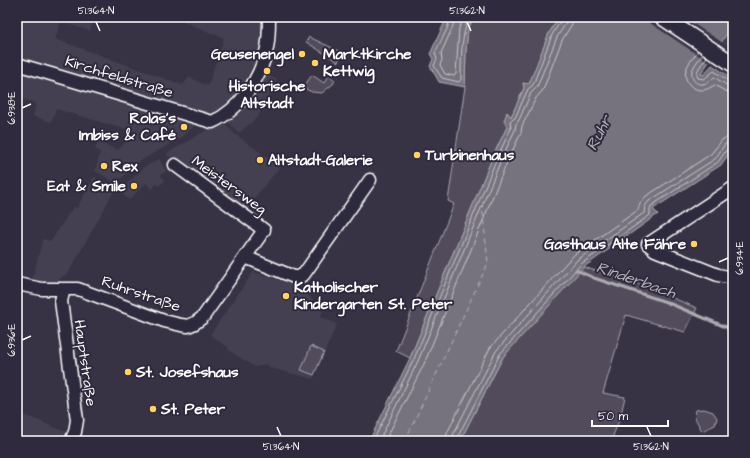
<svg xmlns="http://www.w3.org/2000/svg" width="750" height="458" viewBox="0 0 750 458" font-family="'Architects Daughter',sans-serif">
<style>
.built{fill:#444051}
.green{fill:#514c5c;stroke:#a8a6ae}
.water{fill:#76737f;stroke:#adabb2}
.pier{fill:#373345}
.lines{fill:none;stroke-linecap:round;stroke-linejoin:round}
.shore{stroke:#c8c7cc;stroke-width:1}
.stream{stroke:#adabb2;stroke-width:3}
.ferry{stroke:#b4b2b9;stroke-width:1;stroke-dasharray:5 4;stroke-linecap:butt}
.minor-casing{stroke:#fff;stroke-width:15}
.major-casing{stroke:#fff;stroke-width:18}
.minor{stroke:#2f2a3d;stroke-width:12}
.major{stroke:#2f2a3d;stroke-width:15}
.ticks{fill:none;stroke:#fff;stroke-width:1.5}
.poi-dot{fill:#ffd166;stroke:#2f2a3d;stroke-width:1.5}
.labels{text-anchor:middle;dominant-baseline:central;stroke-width:4;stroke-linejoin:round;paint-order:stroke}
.poi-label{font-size:15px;font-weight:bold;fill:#fff;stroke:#2f2a3d;text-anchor:start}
.street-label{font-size:15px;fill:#fff;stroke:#2f2a3d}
.water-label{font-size:16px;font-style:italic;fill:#b4b2b9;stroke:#2f2a3d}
.neatline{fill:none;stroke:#fff;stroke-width:1.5}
.ticks-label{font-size:10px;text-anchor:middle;fill:#fff}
</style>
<rect width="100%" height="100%" fill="#373345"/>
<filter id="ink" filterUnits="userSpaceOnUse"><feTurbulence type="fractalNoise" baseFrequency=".025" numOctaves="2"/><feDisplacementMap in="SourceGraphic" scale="8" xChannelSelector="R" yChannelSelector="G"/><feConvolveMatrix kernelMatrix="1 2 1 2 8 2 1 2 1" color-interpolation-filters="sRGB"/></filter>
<g filter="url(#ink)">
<path class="built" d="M20,17L57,22L43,17H94L90,31L61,22L55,39L183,85L189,77L208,86L224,38L184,22V17H265L263,47L256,67L242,92L226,110L211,118L17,62V27Z
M733,24V50L721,42Z
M17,68L197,124L182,137L140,161L116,183L95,171L100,152L95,149L98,142L118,150L135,132L56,109L51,122L33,116L36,103L17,98Z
M263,72L277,80L257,118L239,133L226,120Z
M222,121L235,134L280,167L259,192L245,212L199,180L166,154Z
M159,159L166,171L160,175L165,180L159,186L157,184L152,189L146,183L129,200L120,191L143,168Z
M94,177L115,189L69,272L54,283L32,280L43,239L51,241L73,207L77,208Z
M253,272L300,287L323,311L320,317L337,324L313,379L270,368L267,364L255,367L228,350L229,348L210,335Z
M17,412L66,432L62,441H17Z"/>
<path class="green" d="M474,17H559L549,33L529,85L523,83L524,88L511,117L507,112V127L493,156L410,358L396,351L454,204L448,201L465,87L466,50L468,29Z
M309,37L339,51L341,55L338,62L306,42Z
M312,75L324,83L329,76L335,80L333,84L322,93L312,92L303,88Z
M583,267L634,282L697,308L685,332L626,315L603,393L625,397L620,418L611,441H460L503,357Z
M311,346L324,352L314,375L301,370Z
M704,409L713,412L717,418L715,425L702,431L695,418L696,410Z"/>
<path class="water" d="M447,17H474L468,29L466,50L465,87L439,82L430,66L433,59L430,54Z
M559,17H733V24L701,74L702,75L704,74L712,65L733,79V148L721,165L653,209L658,214L584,267L503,357L460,441H369L410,358L493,156L507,127L504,121L507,112L511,117L524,88L523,83L529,84L549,33Z"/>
<path class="pier" d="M641,17H683L723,43L710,63Z"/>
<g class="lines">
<path class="shore" d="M451,17L447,29L435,53L437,59L434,66L442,78L459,82L461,80C461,59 461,36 469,17
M456,17L451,31L441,53L442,60L440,65L445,74L454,76L456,74L459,28L464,17
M698,51C694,57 688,63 686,70C683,81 692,91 704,90C708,89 711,87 715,85L725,91L733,93
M703,54C699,59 694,65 692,71C690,80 698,87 706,83C709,82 712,79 714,77L728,86L733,87
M707,57C703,63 694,71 698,78L704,79L714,71L729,81L733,82
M373,441L414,359L497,158L511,128L510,121L515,118L528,89L533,85L552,35L561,20L562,17
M379,441L418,361L501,160L515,130L516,124L519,120L531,93L537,87L557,37L566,23L567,17
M385,441L424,364L507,162L521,133L522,126L536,98L543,90L562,40L572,24L573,17
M446,441L447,433L490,348L568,261L575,254L638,210L640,203L645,197L711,154L723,139L733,136
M452,441L453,435L496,351L577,260L644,213L645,206L649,201L715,159L725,144L733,142
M457,441V438L500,354L581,264L650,215V209L651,206L718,162L728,148L733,147"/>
<path class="stream" d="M576,270L594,278L666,302L733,330"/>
<path class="ferry" d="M405,441L488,263L482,205"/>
<defs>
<path id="minor" d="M17,64L212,122C240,110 261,78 267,48C269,38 269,27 269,17
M733,188L648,244L655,250L718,275L733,278
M245,257L294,277H299L304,274L370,180
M17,284L42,289H78L164,321L181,325L188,326L195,323L203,317L264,230L175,165
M64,289L61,301L77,420L75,432L71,441"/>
<path id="major" d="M662,17L733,64"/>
</defs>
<use href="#minor" class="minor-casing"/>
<use href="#major" class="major-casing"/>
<use href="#minor" class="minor"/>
<use href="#major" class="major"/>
</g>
</g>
<path class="ticks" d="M96,22L100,31M467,22L471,31M22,108L31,104M719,262L728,258M22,340L31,336M277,427L281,436M647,427L651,436"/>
<g class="poi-dot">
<circle cx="302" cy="54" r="4"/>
<circle cx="315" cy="63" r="4"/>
<circle cx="267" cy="71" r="4"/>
<circle cx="184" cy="127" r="4"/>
<circle cx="417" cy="155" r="4"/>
<circle cx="260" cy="160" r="4"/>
<circle cx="104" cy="166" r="4"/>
<circle cx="134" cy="186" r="4"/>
<circle cx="694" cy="244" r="4"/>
<circle cx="286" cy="296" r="4"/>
<circle cx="128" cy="372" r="4"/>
<circle cx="153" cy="409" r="4"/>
</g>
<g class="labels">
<g class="poi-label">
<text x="294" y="54" text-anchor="end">Geusenengel</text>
<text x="323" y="54">Marktkirche<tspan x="323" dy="17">Kettwig</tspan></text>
<text x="267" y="86" text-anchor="middle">Historische<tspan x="267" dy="17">Altstadt</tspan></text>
<text x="176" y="118" text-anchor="end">Rolas's<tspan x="176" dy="17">Imbiss &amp; Café</tspan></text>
<text x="425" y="155">Turbinenhaus</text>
<text x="268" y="160">Altstadt-Galerie</text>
<text x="112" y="166">Rex</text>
<text x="126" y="186" text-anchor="end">Eat &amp; Smile</text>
<text x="686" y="244" text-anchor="end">Gasthaus Alte Fähre</text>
<text x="294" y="287">Katholischer<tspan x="294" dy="17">Kindergarten St. Peter</tspan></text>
<text x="136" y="372">St. Josefshaus</text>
<text x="161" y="409">St. Peter</text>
</g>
<g class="street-label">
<text transform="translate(119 77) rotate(17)">Kirchfeldstraße</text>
<text transform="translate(229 185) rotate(36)">Meistersweg</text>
<text transform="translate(141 294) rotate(19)">Ruhrstraße</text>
<text transform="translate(85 363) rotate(82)">Hauptstraße</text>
</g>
<g class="water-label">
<text transform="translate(599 133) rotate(-63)">Ruhr</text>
<text transform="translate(636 280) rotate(19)">Rinderbach</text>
</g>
</g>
<rect width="750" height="458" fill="none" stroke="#2f2a3d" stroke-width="44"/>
<path d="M592 420v6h76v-6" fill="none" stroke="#ffffff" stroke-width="2"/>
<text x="598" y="420" font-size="12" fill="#ffffff" stroke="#2f2a3d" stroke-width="3" paint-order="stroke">50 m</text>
<rect x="22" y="22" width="706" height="414" class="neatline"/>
<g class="ticks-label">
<text x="96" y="14">51.364°N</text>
<text x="467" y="14">51.362°N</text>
<text transform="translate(11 108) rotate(-90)" y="4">6.938°E</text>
<text transform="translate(739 258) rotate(-90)" y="4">6.934°E</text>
<text transform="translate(11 340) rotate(-90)" y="4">6.936°E</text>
<text x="281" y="450">51.364°N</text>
<text x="651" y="450">51.362°N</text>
</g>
</svg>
